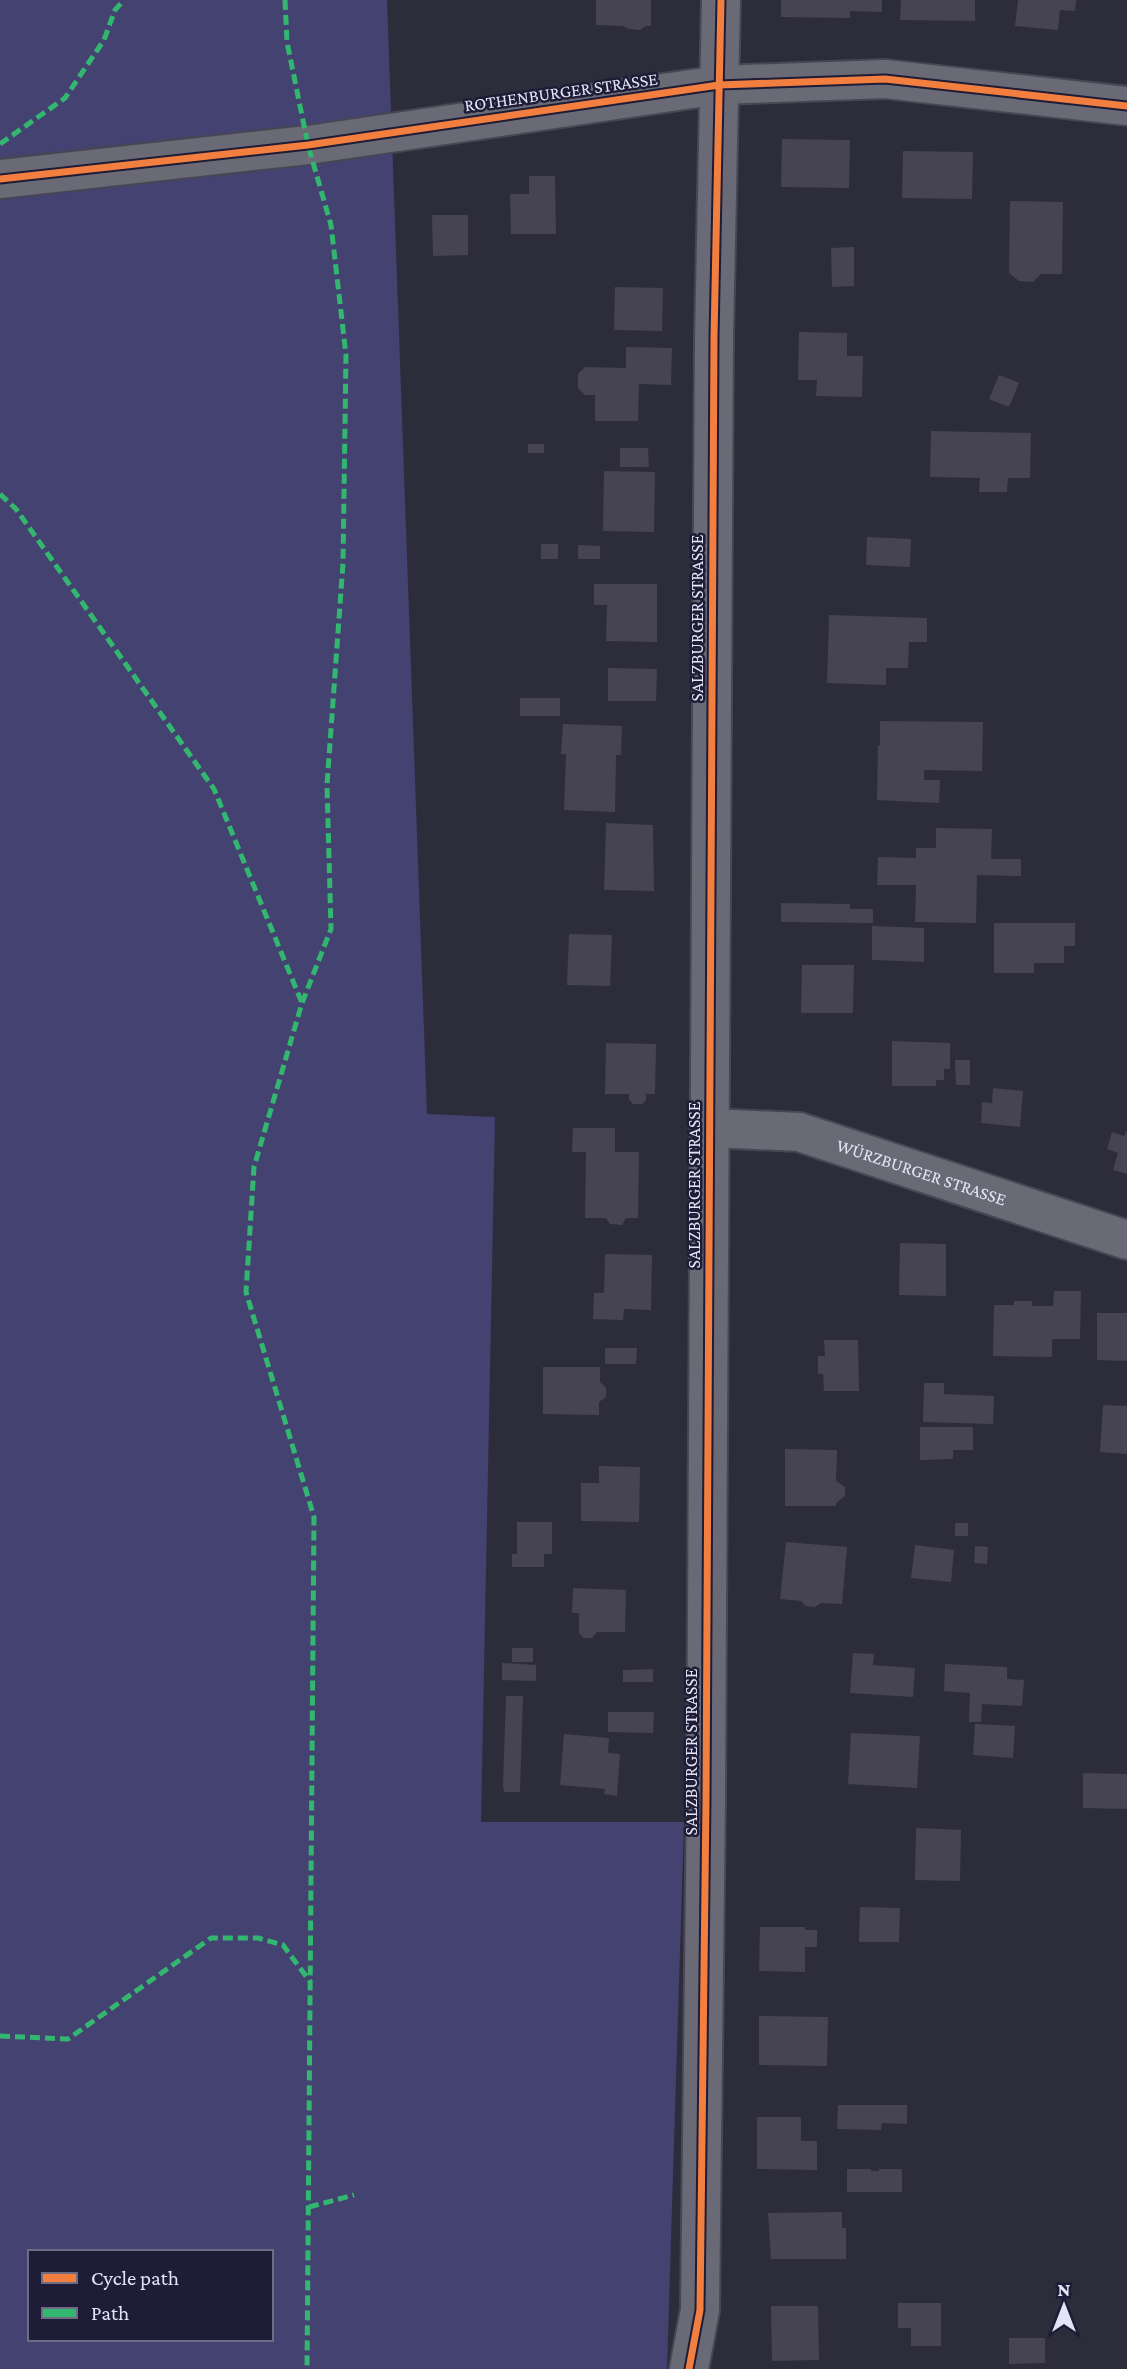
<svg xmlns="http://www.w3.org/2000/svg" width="1127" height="2369" viewBox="0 0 1127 2369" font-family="'Crimson Pro',serif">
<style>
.green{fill:#444271;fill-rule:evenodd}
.building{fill:#464452}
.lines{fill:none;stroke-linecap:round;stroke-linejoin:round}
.minor-casing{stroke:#474754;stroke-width:42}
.minor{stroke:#6a6a76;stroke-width:38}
.quiet{stroke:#33b770;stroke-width:5;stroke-dasharray:10 5;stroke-linecap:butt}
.cycleway-casing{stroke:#1e1c36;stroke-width:11}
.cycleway{stroke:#f27e40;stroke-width:7}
.labels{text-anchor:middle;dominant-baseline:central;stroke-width:5;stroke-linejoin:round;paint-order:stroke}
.street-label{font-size:18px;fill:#e4e4f6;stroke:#1e1c36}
</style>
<rect width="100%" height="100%" fill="#2d2c3b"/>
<path class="green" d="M0,0H387L427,1114L495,1117L481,1822H684L667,2369H0ZM30,2252H271V2339H30Z"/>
<path class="building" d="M596,0H651V26H646L640,30L629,29L623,26L596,25Z
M781,0H882V12L850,11V18L781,17Z
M901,0H975V21L900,20Z
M1018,0H1076L1075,11L1060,10L1058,30L1015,26Z
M782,139L850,140L849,188L781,187Z
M903,151L973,152L972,199L902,198Z
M529,176H555L556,234H511L510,194H529Z
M1010,201L1063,202L1062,274H1041L1033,282L1019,281L1009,273Z
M432,215H468V255L433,256Z
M854,247V286L832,287L831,248Z
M615,287L663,288L662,331L614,330Z
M799,332L847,333V356H863L862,397L816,396L817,380H798Z
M626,347L672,348L671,385L639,384L638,421H595V395H585L578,388V374L585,367L626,368Z
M999,375L1019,383L1009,407L989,399Z
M931,431L1031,433L1030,478H1008L1007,492H979L980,478L930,477Z
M528,444H544V453H528Z
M620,448H648L649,467H620Z
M604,471L655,472L654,532L603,531Z
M867,537L911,539L910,567L866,565Z
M541,544H558V559H541Z
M578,545L600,546V559H578Z
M594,584H657V642L606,641L607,605H594Z
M829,615L927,618V642H909L908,668H886V685L827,683Z
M608,668L657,669L656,701H608Z
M520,698H560V716H520Z
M880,721L983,722L982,771L924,770V780H940L939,803L877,800L878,745L880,746Z
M563,724L622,726L621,755H616L615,812L564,810L566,754H561Z
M606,823L653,825L654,891L604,890Z
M936,828L992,829L991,859H1021V876L977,875L976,923L915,922L916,885H877L878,857L916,858V848H936Z
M781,903L850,904V909H873V923L781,922Z
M994,923H1075V946H1064V963H1034V973H994Z
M872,926L924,928V962L872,960Z
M569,934L612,935L610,986L567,985Z
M802,965H854L853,1013H801Z
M892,1041L950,1043V1069H944V1080H936V1086H892Z
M606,1043L656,1044L655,1094H646V1100L642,1104H633L629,1099V1094H605Z
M955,1060H970V1085H956Z
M993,1088L1023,1091L1020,1127L981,1123L982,1102L992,1103Z
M573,1128H615V1152H639L638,1218H626L622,1225L610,1224L606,1218H585L586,1152H572Z
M1127,1130V1174L1113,1170L1118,1153L1107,1149L1112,1132L1124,1136Z
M900,1243L946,1244V1296L899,1295Z
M605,1254L652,1255L651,1310L624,1309L623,1320L593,1319L594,1293H604Z
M1054,1291H1081L1080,1339H1052V1357L993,1356L994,1305H1014V1301H1032V1306H1053Z
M1097,1313H1127V1361L1097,1360Z
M824,1340H858L859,1391H824L823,1374H818V1356H825Z
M605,1348H637L636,1364H605Z
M543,1367H600V1382L606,1388V1397L599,1402V1415L543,1414Z
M924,1383H944V1394L994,1396L993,1424L923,1422Z
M1103,1405L1127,1406V1454L1100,1452Z
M920,1427H973V1450H953V1459L920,1460Z
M785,1449L837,1450L836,1481L845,1487V1496L836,1503V1506H785Z
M599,1466L640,1467L639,1522L581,1521V1483H599Z
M517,1522H552V1554H544V1567H512V1554H517Z
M955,1523H968V1536H955Z
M786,1542L847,1547L842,1604L821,1603L815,1607L806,1606L801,1601L780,1599Z
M915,1545L954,1550L951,1582L911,1578Z
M975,1546L988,1547L987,1564L974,1563Z
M573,1588L626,1590L625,1632H597L592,1638H584L579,1633V1613H572Z
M512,1648H533V1662H512Z
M853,1653L874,1654L873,1665L915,1668L913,1697L850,1693Z
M502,1663L536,1665V1681L502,1680Z
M945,1664L1007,1667V1679L1024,1680L1022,1706L982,1704L981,1722H969L970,1693L944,1691Z
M653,1669V1682H623V1670Z
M506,1696H523L520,1792H504L503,1786Z
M608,1712H654L653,1733L608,1732Z
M975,1724L1015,1726L1013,1758L973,1755Z
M851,1733L920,1736L917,1788L848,1784Z
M564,1734L609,1738L608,1753L620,1754L617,1796L604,1794L605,1789L560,1785Z
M1083,1773L1127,1774V1809L1083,1808Z
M916,1828L961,1830L960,1881L915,1880Z
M860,1907L900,1908L899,1942H859Z
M760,1927H805V1930H817V1947H805V1972L759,1971Z
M759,2016L828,2017L827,2066L759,2065Z
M838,2105H907V2124L882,2123L881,2130L837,2129Z
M757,2117H801V2141H817V2170L757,2169Z
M847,2169H871V2171H879V2169H902V2192H847Z
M842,2212V2228H846V2259H771L768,2213Z
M898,2303H941V2346H911V2328H898Z
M771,2306H818L819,2360L772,2361Z
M1009,2338H1045V2363L1009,2364Z"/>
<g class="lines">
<defs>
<g id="minor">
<path d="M0,179L308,145L719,85L885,79L1127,106"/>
<path id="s1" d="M711,1128L799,1132L1127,1240"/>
<path d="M689,2369L700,2310L706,1800L714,337L721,0"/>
</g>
</defs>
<use href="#minor" class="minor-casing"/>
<use href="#minor" class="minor"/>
<path class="quiet" d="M285,0L287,42L308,145L331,225L346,355L343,563L327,785L331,929L302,1003L254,1167L246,1292L314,1517L307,2369
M0,144L65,98L104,40L115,10L124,0
M0,494L16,509L214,789L302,1003
M0,2036L68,2039L211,1938H258L283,1945L311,1983
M309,2207L354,2195"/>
<defs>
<path id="cycleway" d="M0,179L308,145L719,85L885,79L1127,106
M689,2369L700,2310L706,1800L714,337L721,0"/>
</defs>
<use href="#cycleway" class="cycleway-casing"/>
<use href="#cycleway" class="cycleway"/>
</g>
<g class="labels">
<g class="street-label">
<text transform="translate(561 92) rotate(-8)">ROTHENBURGER STRASSE</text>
<text transform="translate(697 618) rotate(-90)">SALZBURGER STRASSE</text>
<text stroke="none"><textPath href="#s1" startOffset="217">WÜRZBURGER STRASSE</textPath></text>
<text transform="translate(694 1185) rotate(-90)">SALZBURGER STRASSE</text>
<text transform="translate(691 1752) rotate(-90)">SALZBURGER STRASSE</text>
</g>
</g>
<rect x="28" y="2250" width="245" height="91" fill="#1e1c36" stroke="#6d6c83" stroke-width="2"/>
<rect x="42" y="2273" width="35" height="10" fill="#f27e40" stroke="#6d6c83" stroke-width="2"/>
<text x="91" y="2285" font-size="21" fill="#e4e4f6">Cycle path</text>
<rect x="42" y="2308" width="35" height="10" fill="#33b770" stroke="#6d6c83" stroke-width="2"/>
<text x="91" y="2320" font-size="21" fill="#e4e4f6">Path</text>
<g transform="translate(1064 2306)" stroke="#1e1c36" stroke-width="5" paint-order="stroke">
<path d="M0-5L12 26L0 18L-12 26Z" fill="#e4e4f6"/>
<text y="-10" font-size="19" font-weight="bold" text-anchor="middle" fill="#e4e4f6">N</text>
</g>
</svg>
